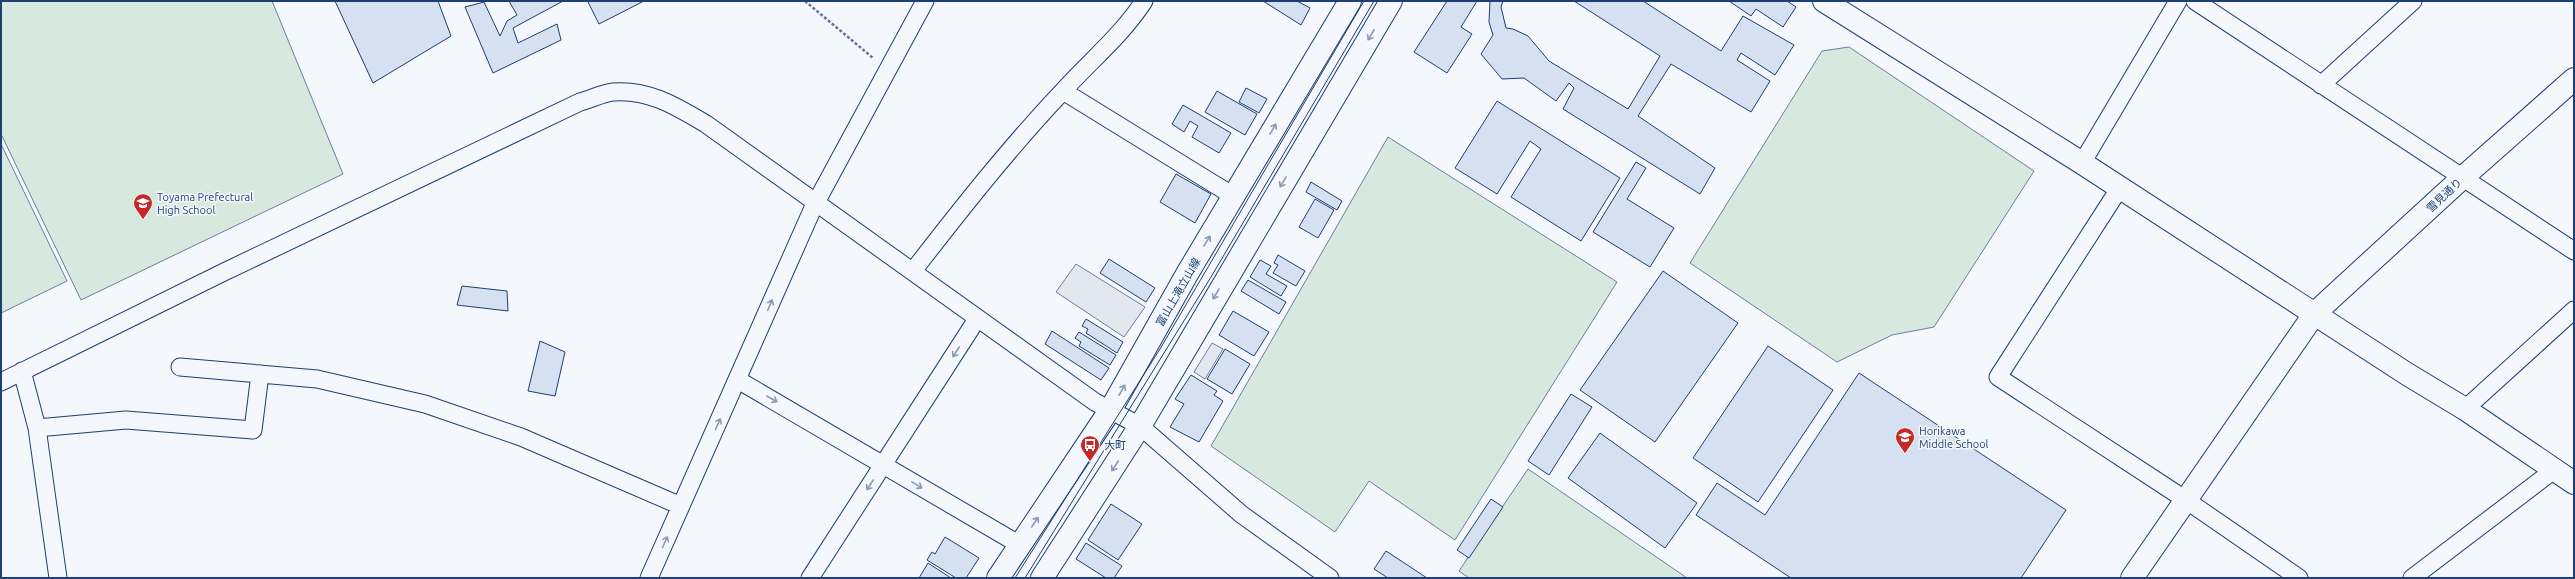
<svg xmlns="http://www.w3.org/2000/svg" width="2575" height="579" viewBox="0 0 2575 579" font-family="Ubuntu,'Noto Sans JP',sans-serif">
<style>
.green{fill:#d7e8df;stroke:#687fa3}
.parking{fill:#e3e8f0;stroke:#687fa3}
.building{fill:#d5e0f0;stroke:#1d3f73}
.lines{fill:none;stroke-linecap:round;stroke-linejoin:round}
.minor-casing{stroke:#1d3f73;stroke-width:19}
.tertiary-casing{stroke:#1d3f73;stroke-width:24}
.primary-casing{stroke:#1d3f73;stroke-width:24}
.path{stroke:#5e769c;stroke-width:2.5;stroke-dasharray:3 2;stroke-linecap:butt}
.minor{stroke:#f4f7fb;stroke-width:17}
.tertiary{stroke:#f4f7fb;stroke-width:22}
.primary{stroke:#f4f7fb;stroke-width:22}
.tram{stroke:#1d3f73;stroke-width:1}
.oneway{stroke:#889bb7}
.labels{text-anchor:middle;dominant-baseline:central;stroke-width:3;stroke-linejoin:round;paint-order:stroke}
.street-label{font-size:11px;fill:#1d3f73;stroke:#f4f7fb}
.poi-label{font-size:11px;fill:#1d3f73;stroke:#f4f7fb;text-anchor:start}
</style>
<rect width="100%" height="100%" fill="#f4f7fb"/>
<path class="green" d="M1,1H272L343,174L81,300L1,134Z
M1849,47L2034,171L1934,327L1892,335L1837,362L1690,263L1822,51Z
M1388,137L1617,282L1455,540L1369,481L1335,532L1211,446Z
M1,144L67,281L1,313Z
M1528,469L1687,578H1469L1459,571Z"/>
<path class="parking" d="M1076,264L1145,307L1124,337L1056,292Z
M1212,343L1223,349L1205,379L1194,372Z"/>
<path class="building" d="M335,1H438L451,36L373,83Z
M509,1H563L513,28L518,43L557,24L561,40L493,73L465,7L484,2L500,36L507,21L517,15Z
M590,1H644L599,24L588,2Z
M1263,1H1297L1310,8L1301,25Z
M1447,1H1477L1461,27L1472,34L1447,73L1414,52Z
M1490,1H1503L1501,7L1506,28L1513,29L1528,36L1549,61L1628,109L1660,56L1574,1H1643L1721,51L1743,16L1794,45L1775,75L1741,53L1737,60L1770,81L1751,112L1671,64L1638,116L1715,168L1700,194L1563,109L1574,88L1569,83L1556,101L1524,78L1502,79L1481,54L1493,35L1489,22Z
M1729,1H1787L1796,7L1783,27L1756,9L1751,16Z
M1246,88L1267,99L1259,113L1239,102Z
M1217,91L1257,114L1245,135L1205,112Z
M1497,101L1620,178L1581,241L1511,197L1541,149L1530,141L1497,194L1455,168Z
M1183,105L1231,133L1219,153L1192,137L1198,126L1190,121L1184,132L1172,124Z
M1636,162L1646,168L1627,199L1674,228L1650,267L1593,232Z
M1176,174L1211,194L1195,223L1160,202Z
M1311,182L1342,201L1337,210L1306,192Z
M1315,199L1334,210L1318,238L1299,227Z
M1278,255L1305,271L1296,286L1273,273L1278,265L1274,263Z
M1109,259L1155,288L1146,302L1100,273Z
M1260,260L1271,266L1266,274L1287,286L1281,296L1250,277Z
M1663,271L1738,323L1655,442L1580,390Z
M1248,280L1286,302L1279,314L1241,291Z
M462,286L507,291L508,311L457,305Z
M1233,311L1269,332L1254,356L1219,335Z
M1086,319L1123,342L1117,353L1086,333L1088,329L1082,326Z
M1052,331L1109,368L1101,380L1045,344Z
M1079,332L1116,355L1110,365L1079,346L1081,342L1075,338Z
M540,341L565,352L555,396L528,391Z
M1768,346L1833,390L1758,502L1693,458Z
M1225,349L1250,364L1232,394L1207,379Z
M1859,373L2066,510L2021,578H1791L1696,515L1717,483L1765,515Z
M1191,375L1217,391L1214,395L1223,401L1199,442L1170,427L1184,404L1175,399Z
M1571,394L1592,407L1549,475L1528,461Z
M1600,433L1697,503L1665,548L1568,478Z
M1491,499L1503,507L1469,558L1457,550Z
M1111,504L1142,524L1118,560L1088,540Z
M945,537L979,558L966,578H956L927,560L932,552L935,554Z
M1086,543L1122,566L1114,578H1106L1076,559Z
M1386,551L1427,578H1388L1374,569Z
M928,563L951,578H919Z"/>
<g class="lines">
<defs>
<path id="minor" d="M2195,1L2574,251
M2321,85L2413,1
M1063,91L1235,197
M2082,163L2178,1
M2119,189L1998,377L2186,500L2299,578
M913,271C961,209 1009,148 1063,91C1090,61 1122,35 1144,1
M180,367L317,379L425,404L521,437L681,506
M22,371L37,428L58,578
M738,380L1020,545
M1,382L224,272L580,102C591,99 603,93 613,92C649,89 677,107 706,124L1095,402L1140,426L1241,514L1330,578
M2465,409L2574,310
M37,428L126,420L253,430L260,374
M649,578L813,208L925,1
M810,578L977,319
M2412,578L2554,470"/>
<path id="tertiary" d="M1824,1L2082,163L2407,374L2465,409L2574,483
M2132,578L2315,313L2461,179L2574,79"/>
<path id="primary" d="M998,578L1111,409L1187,274L1350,1
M1042,578L1140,426L1391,1"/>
</defs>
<use href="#minor" class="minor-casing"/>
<use href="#tertiary" class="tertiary-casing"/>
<use href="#primary" class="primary-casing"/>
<path class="path" d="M805,1L873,58"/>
<use href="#minor" class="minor"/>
<use href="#tertiary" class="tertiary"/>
<use href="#primary" class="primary"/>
<path class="tram" d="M1015,578L1160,349L1364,1
M1025,578L1211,277L1374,1"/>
</g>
<defs><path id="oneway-shaft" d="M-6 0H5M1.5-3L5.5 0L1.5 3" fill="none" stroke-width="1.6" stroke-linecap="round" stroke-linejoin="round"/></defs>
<g class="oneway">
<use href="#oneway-shaft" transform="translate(1371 35) rotate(121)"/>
<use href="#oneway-shaft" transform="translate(1273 129) rotate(-60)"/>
<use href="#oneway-shaft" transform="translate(1283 182) rotate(121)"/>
<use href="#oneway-shaft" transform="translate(1207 241) rotate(-58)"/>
<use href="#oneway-shaft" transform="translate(1216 294) rotate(121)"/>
<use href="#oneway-shaft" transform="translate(770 305) rotate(-67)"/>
<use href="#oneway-shaft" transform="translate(956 352) rotate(123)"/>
<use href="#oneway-shaft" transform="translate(1122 390) rotate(-61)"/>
<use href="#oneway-shaft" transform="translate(772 399) rotate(30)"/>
<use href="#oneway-shaft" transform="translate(718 424) rotate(-66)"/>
<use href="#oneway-shaft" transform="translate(1115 466) rotate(123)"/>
<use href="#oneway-shaft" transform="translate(870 485) rotate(123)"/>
<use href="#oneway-shaft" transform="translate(917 485) rotate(31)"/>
<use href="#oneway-shaft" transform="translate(1035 522) rotate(-57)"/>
<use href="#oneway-shaft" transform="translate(665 542) rotate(-66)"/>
</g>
<defs>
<symbol id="school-pin" viewBox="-11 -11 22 30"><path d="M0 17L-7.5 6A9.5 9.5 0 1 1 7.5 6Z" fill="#c62828" stroke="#f4f7fb"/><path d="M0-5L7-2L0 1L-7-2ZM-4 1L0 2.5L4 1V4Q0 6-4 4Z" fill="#fff"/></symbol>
<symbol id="bus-pin" viewBox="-11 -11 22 30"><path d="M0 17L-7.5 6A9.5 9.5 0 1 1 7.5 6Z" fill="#c62828" stroke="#f4f7fb"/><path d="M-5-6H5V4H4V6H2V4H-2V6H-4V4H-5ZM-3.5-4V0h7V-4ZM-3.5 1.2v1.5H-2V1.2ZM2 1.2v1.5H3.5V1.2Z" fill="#fff"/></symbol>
</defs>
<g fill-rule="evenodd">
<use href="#school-pin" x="132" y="192" width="22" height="30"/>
<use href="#school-pin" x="1894" y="426" width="22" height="30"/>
<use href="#bus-pin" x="1079" y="434" width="22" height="30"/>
</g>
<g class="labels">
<g class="street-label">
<text transform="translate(2444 195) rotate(-43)">雪見通り</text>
<text transform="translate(1178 292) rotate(-60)">富山上滝立山線</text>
</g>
<g class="poi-label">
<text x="157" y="197">Toyama Prefectural<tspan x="157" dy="13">High School</tspan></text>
<text x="1919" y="431">Horikawa<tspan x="1919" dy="13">Middle School</tspan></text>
<text x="1104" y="445">大町</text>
</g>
</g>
<rect width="2575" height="579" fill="none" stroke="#1d3f73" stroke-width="4"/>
</svg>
